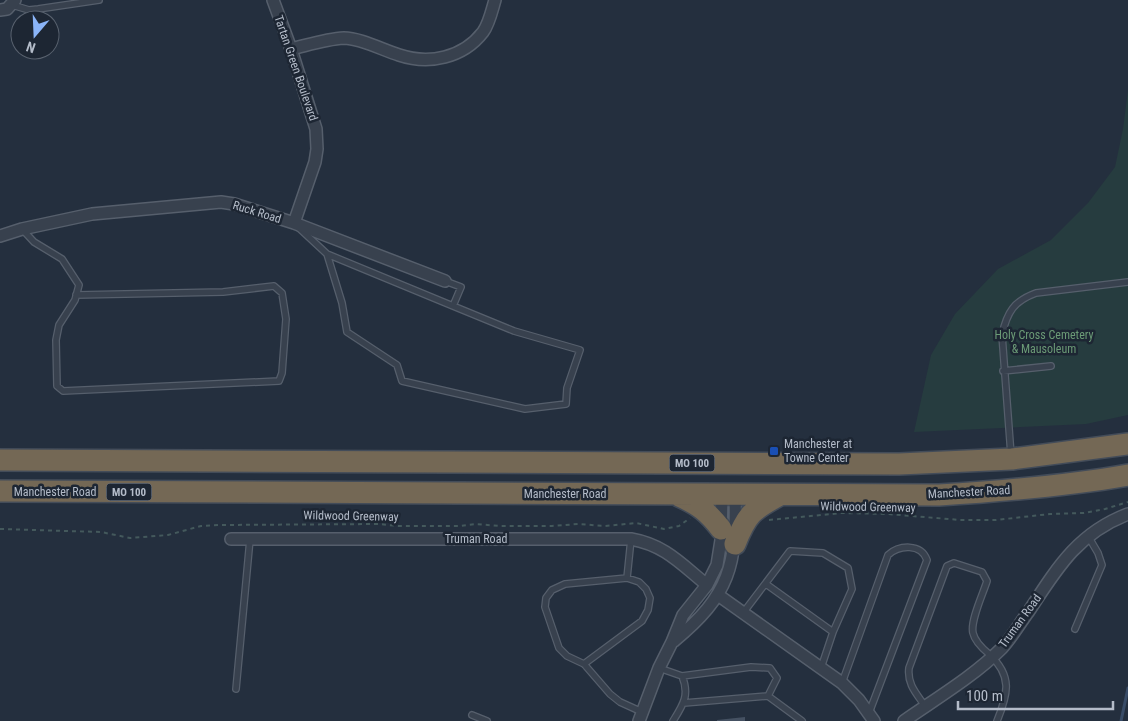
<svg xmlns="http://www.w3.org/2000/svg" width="1128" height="721" viewBox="0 0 1128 721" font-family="'Roboto Condensed',sans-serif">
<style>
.green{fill:#263c3f}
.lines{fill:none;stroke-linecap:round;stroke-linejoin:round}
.stream{stroke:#394c67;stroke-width:3}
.building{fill:#455162}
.lane-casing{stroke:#565f6c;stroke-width:8}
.street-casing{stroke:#565f6c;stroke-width:14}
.highway-casing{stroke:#434c59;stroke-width:24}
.path{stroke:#44595c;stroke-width:2;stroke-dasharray:4 4;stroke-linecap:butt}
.lane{stroke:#38414e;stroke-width:5.5}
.street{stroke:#38414e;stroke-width:11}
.highway{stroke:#746855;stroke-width:21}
.transit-dot{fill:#1a4fb4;stroke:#1d2633;stroke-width:2}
.labels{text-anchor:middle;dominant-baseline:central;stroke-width:5;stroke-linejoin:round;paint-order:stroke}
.shield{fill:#1d2633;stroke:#878f9c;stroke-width:1}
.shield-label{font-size:11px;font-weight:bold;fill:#b4bcc9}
.street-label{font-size:12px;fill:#b4bcc9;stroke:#1d2633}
.park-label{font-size:12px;fill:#6b9a76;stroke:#1d2633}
.poi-label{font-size:12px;fill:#b4bcc9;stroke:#1d2633;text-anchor:start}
</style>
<rect width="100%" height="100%" fill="#242f3e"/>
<path class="green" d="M1128,90V415L1086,424L914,432L931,355L955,314L998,269L1051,240L1088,203L1115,167L1123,129Z"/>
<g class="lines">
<path class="stream" d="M1121,721L1128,688"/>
</g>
<path class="building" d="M745,717V721H717V720Z"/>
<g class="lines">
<defs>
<path id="lane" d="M12,5L29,10L38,9L99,0
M299,228L327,254
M22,229L34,242L62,259L79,285L75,300L59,325L56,340L57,386L63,391L279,381L282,373L286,319L282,293L274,286L223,292L76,295
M445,281L461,287L453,306L327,254L342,303L347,332L397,365L402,381L525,409L566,404L567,388L580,350L514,331L453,306
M1003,371L1051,366
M1011,455L1002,335C1007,312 1014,301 1036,293L1128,282
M627,578L631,539
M766,584L833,632
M743,613L790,551L823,553L848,568L852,589L833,632L821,668
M1075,629L1102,565L1098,553L1088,536
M584,664L642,621L648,610L650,598L646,589L639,582L627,578L565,584L552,590L546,598L545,607L559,648L567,656L584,664L610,694L620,702L642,712
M659,668L682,676C690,695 683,705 673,721
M682,676L751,667L770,668L777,678L768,696
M842,683L888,555C899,545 921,543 927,560L869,713
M236,689L250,539
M684,703L768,696L802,721
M925,706C916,693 907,684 909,668L947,566L954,563L982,572L987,581C983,594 970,621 973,633C975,642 983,649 989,654C1013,676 1008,694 997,721
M472,715L487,721"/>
<path id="street" d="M273,0L291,49L316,129L317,149L315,162L294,223
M0,10L7,9L15,0
M291,49C308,45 326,39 344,38C360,38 383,50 399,55C429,65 463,58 483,32C489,24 492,10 495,0
M0,236L22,229L92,214L221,202L234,204L294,223L445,281
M231,539H631C665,545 681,564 707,585
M718,595L842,683L859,700L874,721
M674,641C730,595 737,565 735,495
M639,721L659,668L672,642L683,615L707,585L717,565L721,540L722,495
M904,721C937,698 974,676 1002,648C1012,637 1020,623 1029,611C1057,568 1078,533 1128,514"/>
<path id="highway" d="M0,460L899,464L1012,459L1128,444
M0,491L939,495C1003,491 1066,486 1128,475
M679,496C699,505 708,512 721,529
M735,544C747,514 752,510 780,495"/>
</defs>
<use href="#lane" class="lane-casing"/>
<use href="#street" class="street-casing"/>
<use href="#highway" class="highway-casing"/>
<path class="path" d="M769,520L842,513L888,514L960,520H996L1050,514L1084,513L1105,509L1128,502
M0,529L101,532L130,538L168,535L201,526L218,525L379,524L398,526H460L476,524L500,526H552L578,524L605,526L636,523L664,529L679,526L690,518"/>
<use href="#lane" class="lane"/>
<use href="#street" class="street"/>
<use href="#highway" class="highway"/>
</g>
<rect class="transit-dot" x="769" y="446" width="10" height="10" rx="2.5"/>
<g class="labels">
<g class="shield">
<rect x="669.5" y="454.5" width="45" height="17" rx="4"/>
<rect x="106.5" y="483.5" width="45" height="17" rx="4"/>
</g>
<g class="shield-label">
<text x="692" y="463">MO 100</text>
<text x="129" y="492">MO 100</text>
</g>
<g class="street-label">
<text transform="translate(296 68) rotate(71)">Tartan Green Boulevard</text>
<text transform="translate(257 212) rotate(17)">Ruck Road</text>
<text x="55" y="492">Manchester Road</text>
<text transform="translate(969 492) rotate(-3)">Manchester Road</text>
<text x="565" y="494">Manchester Road</text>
<text transform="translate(868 507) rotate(1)">Wildwood Greenway</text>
<text transform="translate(351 516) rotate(1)">Wildwood Greenway</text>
<text x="476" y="539">Truman Road</text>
<text transform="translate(1020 621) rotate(-54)">Truman Road</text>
</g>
<g class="park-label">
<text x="1044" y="335">Holy Cross Cemetery<tspan x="1044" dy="14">&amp; Mausoleum</tspan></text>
</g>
<g class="poi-label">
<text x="784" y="444">Manchester at<tspan x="784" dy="14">Towne Center</tspan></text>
</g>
</g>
<g transform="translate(35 35) rotate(199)"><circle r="24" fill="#1d2633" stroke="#59626f"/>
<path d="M0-4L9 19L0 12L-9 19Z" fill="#8ab4f8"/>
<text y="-8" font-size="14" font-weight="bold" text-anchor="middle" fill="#b4bcc9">N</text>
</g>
<path d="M958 701v8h155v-8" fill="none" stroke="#b4bcc9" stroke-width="2.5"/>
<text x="966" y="701" font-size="15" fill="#b4bcc9" stroke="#1d2633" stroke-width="4" paint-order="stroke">100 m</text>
</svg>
